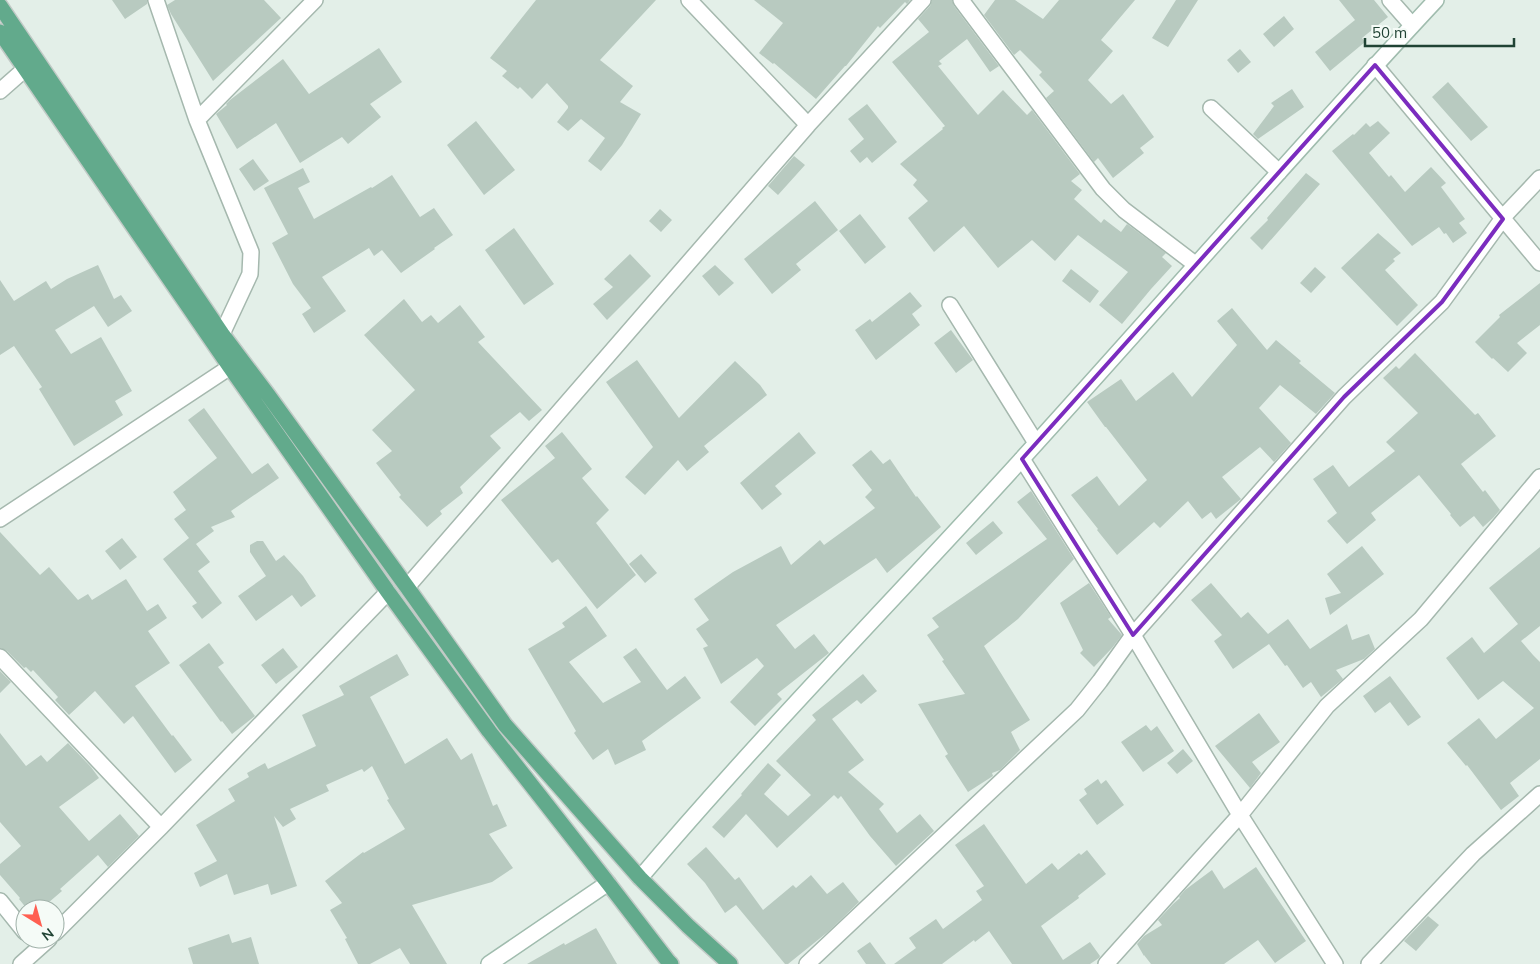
<svg xmlns="http://www.w3.org/2000/svg" width="1540" height="964" viewBox="0 0 1540 964" font-family="Mulish,sans-serif">
<style>
.building{fill:#b8cac0}
.lines{fill:none;stroke-linecap:round;stroke-linejoin:round}
.street-casing{stroke:#a5b8ae;stroke-width:18}
.secondary-casing{stroke:#a0bcae;stroke-width:18}
.primary-casing{stroke:#c1cac6;stroke-width:18}
.street{stroke:#fff;stroke-width:15}
.secondary{stroke:#fff;stroke-width:15}
.primary{stroke:#62aa8c;stroke-width:15}
.marked{fill:none;stroke:#7b2cbf;stroke-width:4;stroke-linejoin:round}
</style>
<rect width="100%" height="100%" fill="#e3efe8"/>
<path class="building" d="M112,0H147V4L125,19Z
M175,0H264L281,18L213,81L171,14L167,5Z
M536,0H656L600,60L633,86L620,102L641,114L622,145L601,171L588,161L605,138L581,119L568,131L557,122L568,108V106L547,83L532,99L520,87L518,89L502,76L507,71L490,58Z
M754,0H910L907,4L905,2L880,28L878,26L846,66H845L816,99L774,63L773,64L759,53L783,23Z
M932,0H952L954,6L999,66L990,72L967,39L939,61L942,64L938,66L978,115L1003,90L1027,115L1032,110L1080,174L1071,181L1082,190L1074,199L1101,223L1104,219L1121,232L1127,224L1166,253L1162,257L1172,266L1151,289L1122,324L1099,305L1128,272L1078,235L1055,261L1032,240L998,268L964,226L934,252L908,218L928,201L913,185L917,180L900,164L943,129L942,128L945,126L892,62L929,32L918,19L930,6Z
M995,0H1015L1043,19L1059,0H1135L1101,40L1113,51L1088,80L1111,104L1123,94L1154,137L1140,148L1144,153L1113,178L1098,158L1094,162L1046,98L1054,91L1039,75L1042,72L1020,50L1014,55L984,15Z
M1176,0H1198L1168,47L1152,38Z
M1339,0H1374L1388,17L1362,38L1365,42L1330,71L1315,52L1355,20Z
M1284,16L1294,29L1274,47L1263,34Z
M379,48L402,82L370,104L381,117L348,144L342,137L300,163L276,123L237,149L216,114L227,105L226,104L230,100L283,59L309,94Z
M1240,49L1251,62L1238,73L1227,60Z
M1448,82L1488,127L1471,141L1432,97Z
M1292,89L1304,107L1258,139L1253,134L1274,106L1271,103Z
M867,104L897,142L872,163L867,157L860,163L850,151L864,139L848,119Z
M476,121L515,170L484,195L447,145Z
M1378,121L1390,133L1369,153L1389,177L1391,175L1405,192L1431,167L1446,183L1441,187L1465,219L1459,223L1467,233L1453,243L1446,233L1444,234L1439,227L1412,246L1332,151L1353,134L1354,135L1366,123L1370,127Z
M794,156L805,165L778,195L768,186Z
M253,159L269,181L254,191L239,169Z
M303,168L310,182L298,188L314,219L371,187L372,188L392,175L420,217L434,208L453,235L434,248L435,249L401,273L382,250L374,256L369,248L322,277L346,311L314,333L302,314L311,308L293,284L272,243L288,234L264,188Z
M1306,173L1320,184L1262,250L1250,238L1268,220L1267,218Z
M815,201L838,230L796,264L801,270L772,294L744,259Z
M660,209L672,220L661,232L649,221Z
M860,214L886,247L865,264L839,231Z
M514,228L554,284L524,305L485,250Z
M1378,233L1401,253L1393,259L1395,261L1385,270L1418,305L1397,326L1341,268Z
M630,254L651,276L607,320L593,304L613,287L604,279Z
M98,265L114,299L121,295L132,311L108,327L94,306L55,330L71,354L101,337L132,391L115,401L123,415L74,446L39,389L42,387L14,346L0,355V280L14,301L46,281L51,289L67,279Z
M715,265L734,283L719,296L702,276Z
M1315,267L1326,277L1311,293L1300,283Z
M1071,269L1099,291L1090,303L1062,281Z
M1540,283V325L1517,343L1527,353L1508,372L1493,358L1492,359L1475,342L1500,317L1499,315Z
M910,292L922,306L912,314L920,325L876,360L855,330L870,319L872,322Z
M404,299L422,322L431,315L438,323L460,305L485,337L478,342L542,410L529,421L520,412L490,436L501,448L460,487L463,493L440,511L442,514L427,527L399,497L401,495L376,463L392,451L372,430L415,390L364,335Z
M1232,308L1267,350L1276,340L1301,361L1299,363L1335,393L1316,414L1280,385L1259,408L1291,443L1274,462L1260,447L1222,477L1241,499L1216,519L1211,512L1202,519L1188,501L1160,528L1154,522L1117,555L1097,530L1098,529L1071,495L1097,476L1119,506L1147,480L1106,427H1105L1087,402L1121,379L1136,401L1173,372L1192,397L1237,345L1217,321Z
M951,330L973,360L956,373L934,343Z
M1415,353L1475,415L1478,413L1496,436L1461,464L1483,492L1485,490L1500,510L1493,518L1483,527L1474,516L1460,527L1450,515L1451,514L1419,475L1371,513L1376,520L1347,544L1327,521L1337,513L1313,479L1333,465L1349,487L1395,451L1386,442L1418,413L1383,378L1396,366L1399,369Z
M637,360L679,418L735,361L760,385L767,395L704,446L709,452L687,471L678,460L645,495L625,477L653,447L606,382Z
M204,408L252,474L268,463L279,478L231,511L235,517L211,527L214,531L196,544L210,562L198,571L222,603L202,619L192,606L197,603L163,559L189,538L174,519L186,510L173,492L217,458L188,420Z
M562,432L592,469L582,478L609,510L596,523L636,575L597,609L558,559L552,563L501,500L555,458L545,446Z
M799,432L816,453L775,486L782,494L762,510L740,483Z
M871,450L883,464L890,459L916,497L917,496L941,527L887,573L876,558L776,625L795,649L814,634L829,653L777,694L782,699L755,726L730,702L764,666L757,658L721,684L703,648L708,646L696,629L709,620L694,599L733,572L781,546L791,565L820,540L824,545L875,508L865,497L872,490L852,465Z
M1031,491L1074,559L1018,619L984,646L1030,720L1011,732L1020,750L1000,770L992,773L993,776L968,792L945,756L948,754L918,704L965,694L942,661L944,660L927,635L939,627L932,618L1047,539L1017,502Z
M993,521L1003,533L976,555L966,543Z
M0,532L40,575L49,567L78,600L88,594L92,600L126,579L147,611L158,604L167,618L148,631L170,663L135,686L172,736L173,735L192,760L175,773L133,716L124,724L95,691L69,715L55,700L58,697L33,670L31,672L26,667L24,668L7,651L0,648Z
M122,538L137,557L120,570L105,551Z
M257,541H263L276,561L284,555L303,576L316,596L301,607L292,595L256,621L238,596L266,576L250,552V545Z
M1362,546L1384,574L1330,615L1325,598L1341,593L1327,574Z
M1540,547V626L1521,641L1533,655L1540,662V759L1510,783L1519,796L1501,810L1467,765L1466,766L1447,743L1479,718L1496,739L1534,708L1503,681L1478,700L1446,658L1472,637L1484,653L1518,624L1489,588Z
M641,554L657,573L645,583L629,564Z
M1089,583L1111,617L1108,619L1122,635L1112,648L1094,667L1080,653L1083,650L1060,603Z
M1211,583L1241,618L1248,612L1268,634L1288,619L1310,649L1347,624L1352,640L1369,634L1375,649L1364,659L1336,670L1343,679L1321,697L1311,682L1303,688L1287,665L1285,666L1269,644L1233,669L1214,641L1222,635L1191,600Z
M586,606L607,636L569,662L603,703L641,682L623,657L636,648L667,690L685,676L701,698L642,741L646,750L615,765L608,749L593,760L574,733L576,731L528,649L565,627L562,623Z
M209,643L224,663L218,667L255,716L232,734L222,721L221,722L179,665Z
M283,648L298,667L276,684L261,665Z
M397,654L409,675L370,697L405,764L447,738L461,760L472,753L493,806L497,804L507,826L489,834L513,868L492,882L412,905L447,964H410L400,948L370,964H358L345,939L347,938L330,910L342,903L325,881L363,852L364,853L405,829L387,800L389,799L372,766L364,772L362,769L326,785L329,791L290,809L296,819L283,827L274,816L297,886L271,895L268,884L234,895L227,874L200,887L194,873L217,861L196,825L235,801L228,789L249,777L247,773L265,763L268,769L316,746L302,715L344,695L339,686Z
M0,671L11,682L0,693Z
M863,674L877,691L861,704L857,700L832,719L864,760L848,772L884,804L879,809L897,833L920,814L934,831L896,866L870,836L841,796L838,799L834,795L777,848L746,814L724,838L712,827L742,795L741,794L768,763L781,775L764,794L788,816L811,795L776,761L816,720L812,715Z
M1390,676L1421,717L1408,726L1390,702L1375,713L1363,696Z
M1259,713L1280,742L1252,762L1261,773L1250,788L1215,746Z
M1146,725L1151,731L1157,726L1174,751L1143,772L1121,742Z
M0,733L26,766L41,755L47,762L68,743L91,767L99,778L59,807L89,841L120,814L139,836L108,867L98,855L60,889L62,891L41,909H27L19,899L20,898L0,875V864L21,846L0,822Z
M1183,749L1193,761L1177,774L1167,763Z
M1098,779L1101,784L1106,780L1124,805L1097,825L1079,800L1087,794L1084,789Z
M984,824L1026,884L1052,863L1058,870L1079,853L1081,855L1087,850L1106,874L1078,896L1079,898L1041,926L1063,960L1090,942L1100,956L1099,958L1090,964H1012L989,931L975,942L974,940L942,964H894L916,948L909,938L936,919L943,929L982,900L976,891L984,886L955,845Z
M706,847L735,880L739,877L763,910L793,885L796,888L811,875L827,894L843,882L859,902L829,931L788,964H785L736,905L725,913L705,883L687,864Z
M1256,867L1306,941L1275,963L1258,940L1224,964H1151L1144,955V956L1137,944L1144,936L1162,925L1158,920L1173,904L1180,898L1179,897L1185,890L1212,870L1224,889Z
M1428,916L1439,925L1416,951L1404,941Z
M596,928L617,964H527L564,943L565,945Z
M229,934L232,943L251,937L259,964H193L188,948Z
M870,942L886,964H866L857,951Z"/>
<g class="lines">
<defs>
<path id="street" d="M156,0L197,120L251,252L250,274L222,334
M689,0L808,125
M961,0L1103,189L1124,210L1195,264
M1390,0L1412,25
M1375,65L1540,263
M0,91L25,69
M1211,108L1279,172
M197,120L315,0
M950,305L1036,443
M1022,459L1133,635L1240,815L1335,964
M0,519L230,367
M407,587L808,125L923,0
M0,657L161,827
M0,901L25,932
M55,933L161,827L388,592
M21,964L49,939
M807,964L1077,710L1100,681L1133,635L1344,397L1442,302L1506,214L1540,178
M1106,964L1240,815L1327,706L1421,619L1540,477
M1369,964L1473,854L1540,794"/>
<path id="secondary" d="M640,878C762,734 894,600 1021,460C1160,307 1295,151 1436,0
M489,964L608,883"/>
<path id="primary" d="M0,6L222,334L268,395L407,587L505,725L640,878L688,926L730,964
M0,32L230,367L388,592L489,731L608,883L668,961L671,964"/>
</defs>
<use href="#street" class="street-casing"/>
<use href="#secondary" class="secondary-casing"/>
<use href="#primary" class="primary-casing"/>
<use href="#street" class="street"/>
<use href="#secondary" class="secondary"/>
<use href="#primary" class="primary"/>
</g>
<path class="marked" d="M1375,65L1503,219L1442,302L1344,397L1133,635L1022,459Z"/>
<g transform="translate(40 924) rotate(143)"><circle r="24" fill="#f5fbf7" stroke="#a0b1a9"/>
<path d="M0-4L9 19L0 12L-9 19Z" fill="#ff5f51"/>
<text y="-8" font-size="14" font-weight="bold" text-anchor="middle" fill="#204334">N</text>
</g>
<path d="M1365 38v8h149v-8" fill="none" stroke="#204334" stroke-width="2.5"/>
<text x="1372" y="38" font-size="15" fill="#204334" stroke="#f5fbf7" stroke-width="4" paint-order="stroke">50 m</text>
</svg>
